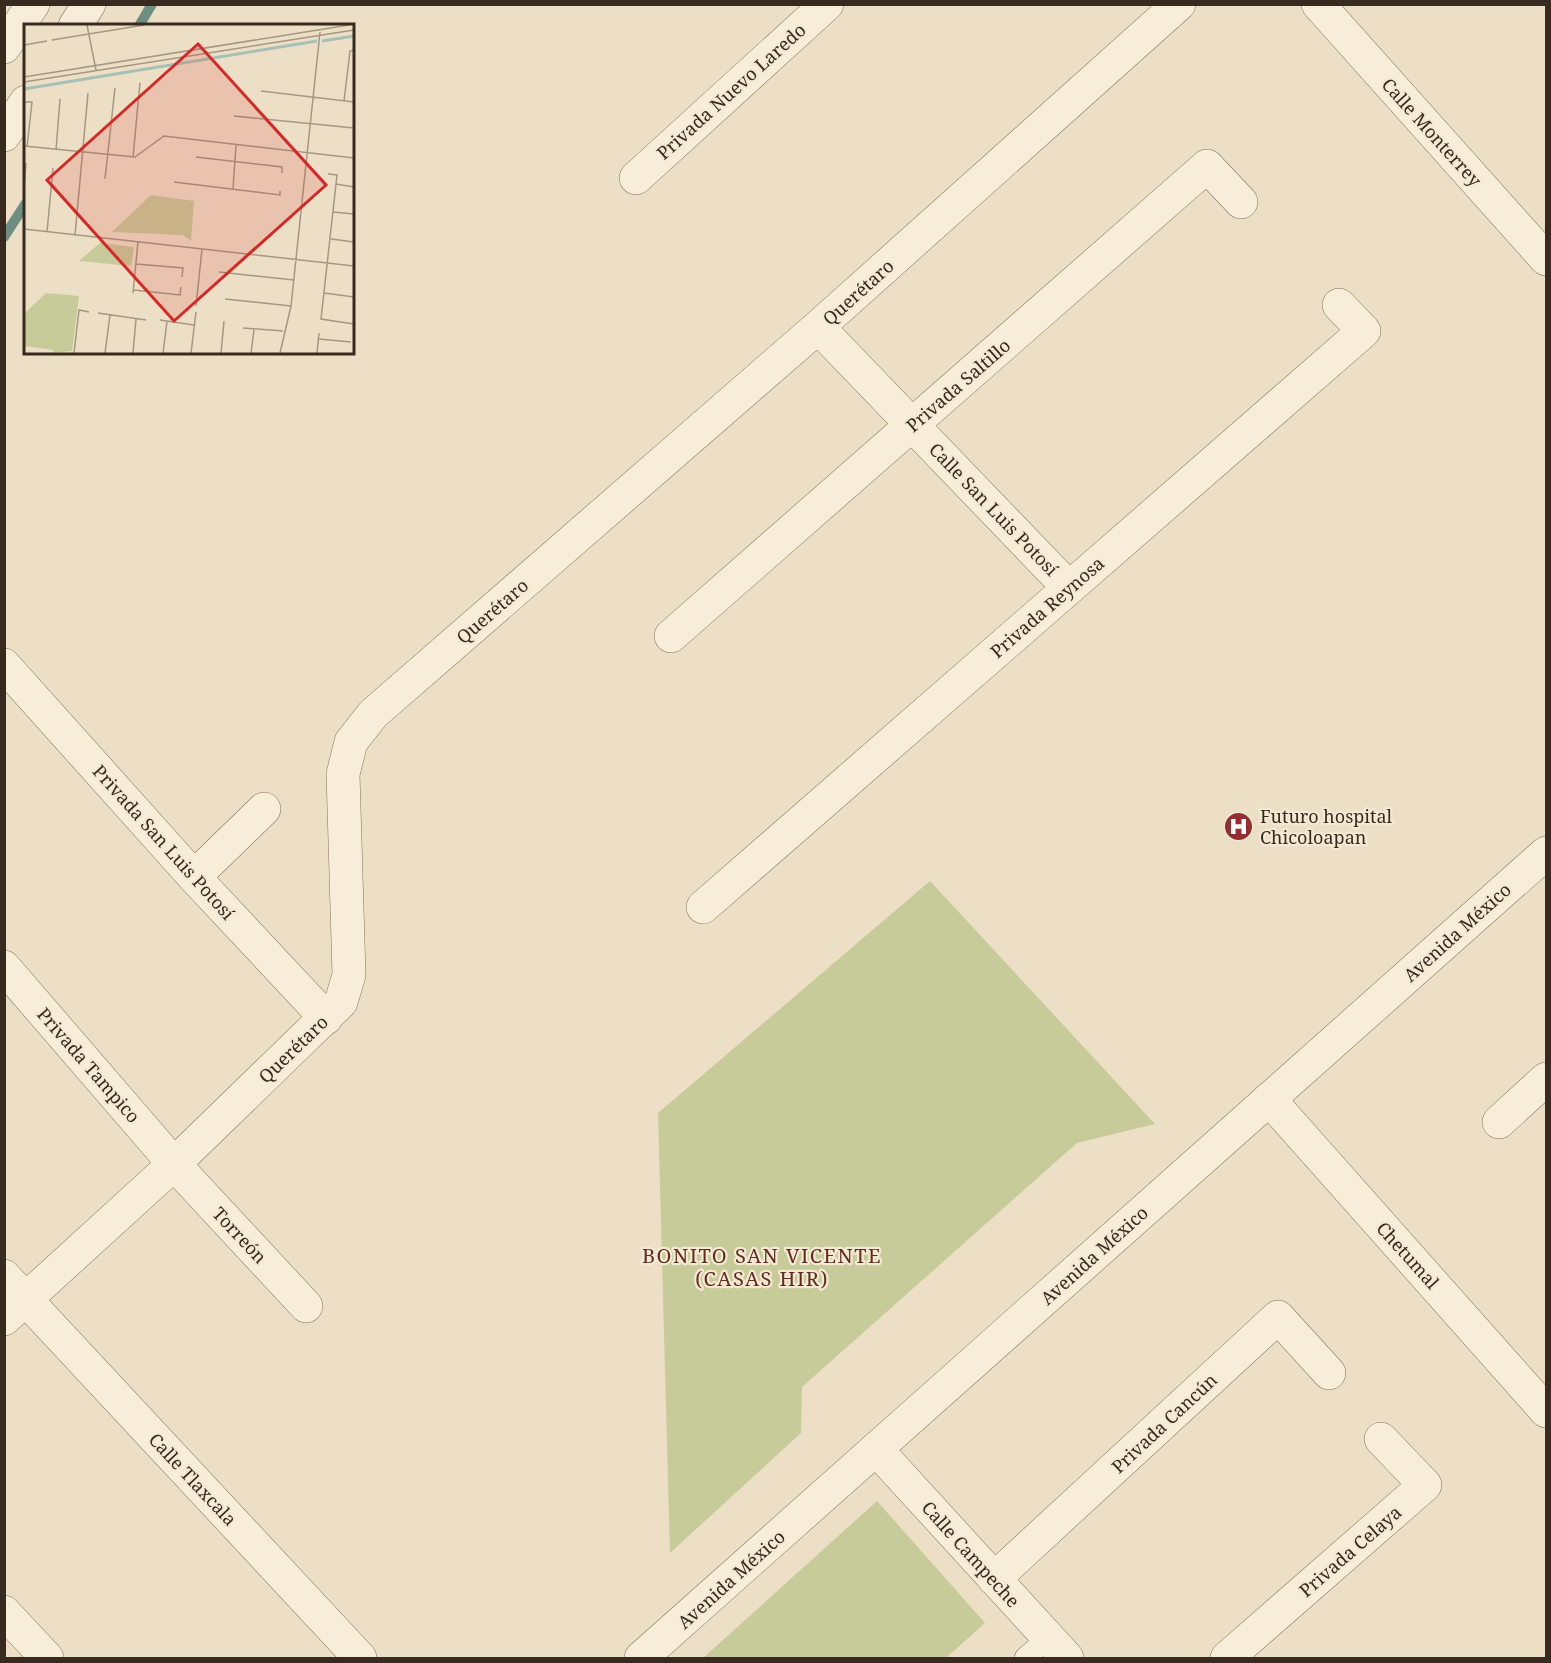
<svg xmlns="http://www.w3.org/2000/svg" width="1551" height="1663" viewBox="0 0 1551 1663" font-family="'Noto Serif',serif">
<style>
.green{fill:#c7cb99}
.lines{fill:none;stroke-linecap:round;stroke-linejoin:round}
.stream{stroke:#6e8e84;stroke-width:10}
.service-casing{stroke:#87715c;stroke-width:22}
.minor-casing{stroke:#87715c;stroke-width:34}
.tertiary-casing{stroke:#87715c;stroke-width:34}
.service{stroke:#f8edd8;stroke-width:21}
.minor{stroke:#f8edd8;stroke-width:33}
.tertiary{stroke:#f8edd8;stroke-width:33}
.labels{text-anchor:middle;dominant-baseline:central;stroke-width:4.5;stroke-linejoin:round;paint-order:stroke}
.street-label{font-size:18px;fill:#382a1f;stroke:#f4ead4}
.poi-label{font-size:18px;fill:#382a1f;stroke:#f4ead4;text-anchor:start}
.neighbourhood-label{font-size:20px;letter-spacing:1.5px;fill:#632b20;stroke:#f4ead4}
.inset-river{fill:none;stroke:#a7c0b7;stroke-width:3}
.inset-road{fill:none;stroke:#a59783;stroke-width:1.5}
.view{fill:#d62828;fill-opacity:0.15;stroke:#d62828;stroke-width:3}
.inset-edge{fill:none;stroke:#382a1f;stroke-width:3}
</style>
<rect width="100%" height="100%" fill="#eddfc5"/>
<path class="green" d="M930,881L1155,1124L1077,1143L802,1387L801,1433L670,1553L658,1113Z
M877,1501L985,1623L946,1658H703Z"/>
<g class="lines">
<path class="stream" d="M139,26L152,4
M4,237L26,203"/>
<defs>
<path id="service" d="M1025,1658L1048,1638"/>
<path id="minor" d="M636,178L827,4
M818,327L1069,588
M671,636L1207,166L1241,202
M4,665L194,877L326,1018
M194,877L264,809
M703,907L1364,331L1339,305
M4,967L174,1164L306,1306
M1269,1099L1546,1411
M1499,1122L1546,1079
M4,1276L360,1658
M4,1319L174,1164L341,1002L349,975L343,774L351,742L373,714L818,327L1179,4
M876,1449L1067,1658
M994,1579L1278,1317L1329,1373
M4,1612L47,1658
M1227,1658L1425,1485L1381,1439"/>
<path id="tertiary" d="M1318,4L1546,259
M75,26L89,4
M4,47L33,4
M4,135L26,102
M641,1658L1546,853"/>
</defs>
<use href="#service" class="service-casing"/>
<use href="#minor" class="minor-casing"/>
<use href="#tertiary" class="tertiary-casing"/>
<use href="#service" class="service"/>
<use href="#minor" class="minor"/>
<use href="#tertiary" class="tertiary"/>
</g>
<defs>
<symbol id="hospital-disc" viewBox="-11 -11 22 22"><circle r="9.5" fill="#942e33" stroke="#f4ead4"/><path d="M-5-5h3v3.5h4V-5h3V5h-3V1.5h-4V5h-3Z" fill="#fff"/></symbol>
</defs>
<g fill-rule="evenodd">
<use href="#hospital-disc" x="1222" y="810" width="33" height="33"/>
</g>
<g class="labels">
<g class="street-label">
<text transform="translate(731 91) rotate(-42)">Privada Nuevo Laredo</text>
<text transform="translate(1432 132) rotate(48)">Calle Monterrey</text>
<text transform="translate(858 292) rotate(-42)">Querétaro</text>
<text transform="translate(958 385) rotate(-41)">Privada Saltillo</text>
<text transform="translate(994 509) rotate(46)">Calle San Luis Potosí</text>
<text transform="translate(1047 607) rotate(-41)">Privada Reynosa</text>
<text transform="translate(492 611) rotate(-41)">Querétaro</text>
<text transform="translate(164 842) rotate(48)">Privada San Luis Potosí</text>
<text transform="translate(1457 932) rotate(-42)">Avenida México</text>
<text transform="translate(293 1049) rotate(-44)">Querétaro</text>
<text transform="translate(89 1065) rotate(49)">Privada Tampico</text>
<text transform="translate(240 1235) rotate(47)">Torreón</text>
<text transform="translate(1094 1255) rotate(-42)">Avenida México</text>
<text transform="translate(1408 1255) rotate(48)">Chetumal</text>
<text transform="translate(1164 1423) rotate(-43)">Privada Cancún</text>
<text transform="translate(193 1479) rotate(47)">Calle Tlaxcala</text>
<text transform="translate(1350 1551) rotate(-41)">Privada Celaya</text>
<text transform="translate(971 1554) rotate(48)">Calle Campeche</text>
<text transform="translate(731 1579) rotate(-42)">Avenida México</text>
</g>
<g class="poi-label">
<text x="1260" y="816">Futuro hospital<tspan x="1260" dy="21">Chicoloapan</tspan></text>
</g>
<g class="neighbourhood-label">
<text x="762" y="1255">BONITO SAN VICENTE<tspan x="762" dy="23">(CASAS HIR)</tspan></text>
</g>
</g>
<g transform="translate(24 24)">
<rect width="330" height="330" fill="#eddfc5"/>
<path d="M127,171L170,177L167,217L159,211L88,208ZM76,219L110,223L107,242L55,237ZM22,269L55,272L48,327L30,329L29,326L0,322V290Z" fill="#c7cb99"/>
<path class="inset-river" d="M298,17L330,12M0,65L293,17"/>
<path class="inset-road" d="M63,1L72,46M28,16L120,1M0,21L23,17M0,53L325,1M0,58L330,6M237,67L330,78M320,77L326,27L330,26M1,78H8L3,123M210,92L330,104M0,122L111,133L140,112L330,134M32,126L36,75M109,133L116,59M172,133L258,143V149M304,150L313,151L297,295L330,300M81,155L91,64M150,158L256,171V167M312,160L330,163M0,164L2,139M209,165L212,121M309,188L330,190M0,205L330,242M23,208L29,144M51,211L64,69M307,215L330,218M112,240L159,244L158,253M195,248L270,256M110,266L156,271L157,263M109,269L114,218M300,269L330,273M201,275L267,282M172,282L178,225M74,289L122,296M136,296L170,301M219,304L259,307M295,315L327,318M50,329L55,286L65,288M81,329L86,291M109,329L112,295M139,329L143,297M167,329L172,288M197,329L200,297M227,329L230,306M256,329L267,282L296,8M293,329L295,309"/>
<path class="view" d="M174,20L302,161L150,297L23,156Z"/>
<rect width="330" height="330" class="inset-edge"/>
</g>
<rect width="1551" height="1663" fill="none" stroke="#382a1f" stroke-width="12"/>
</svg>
